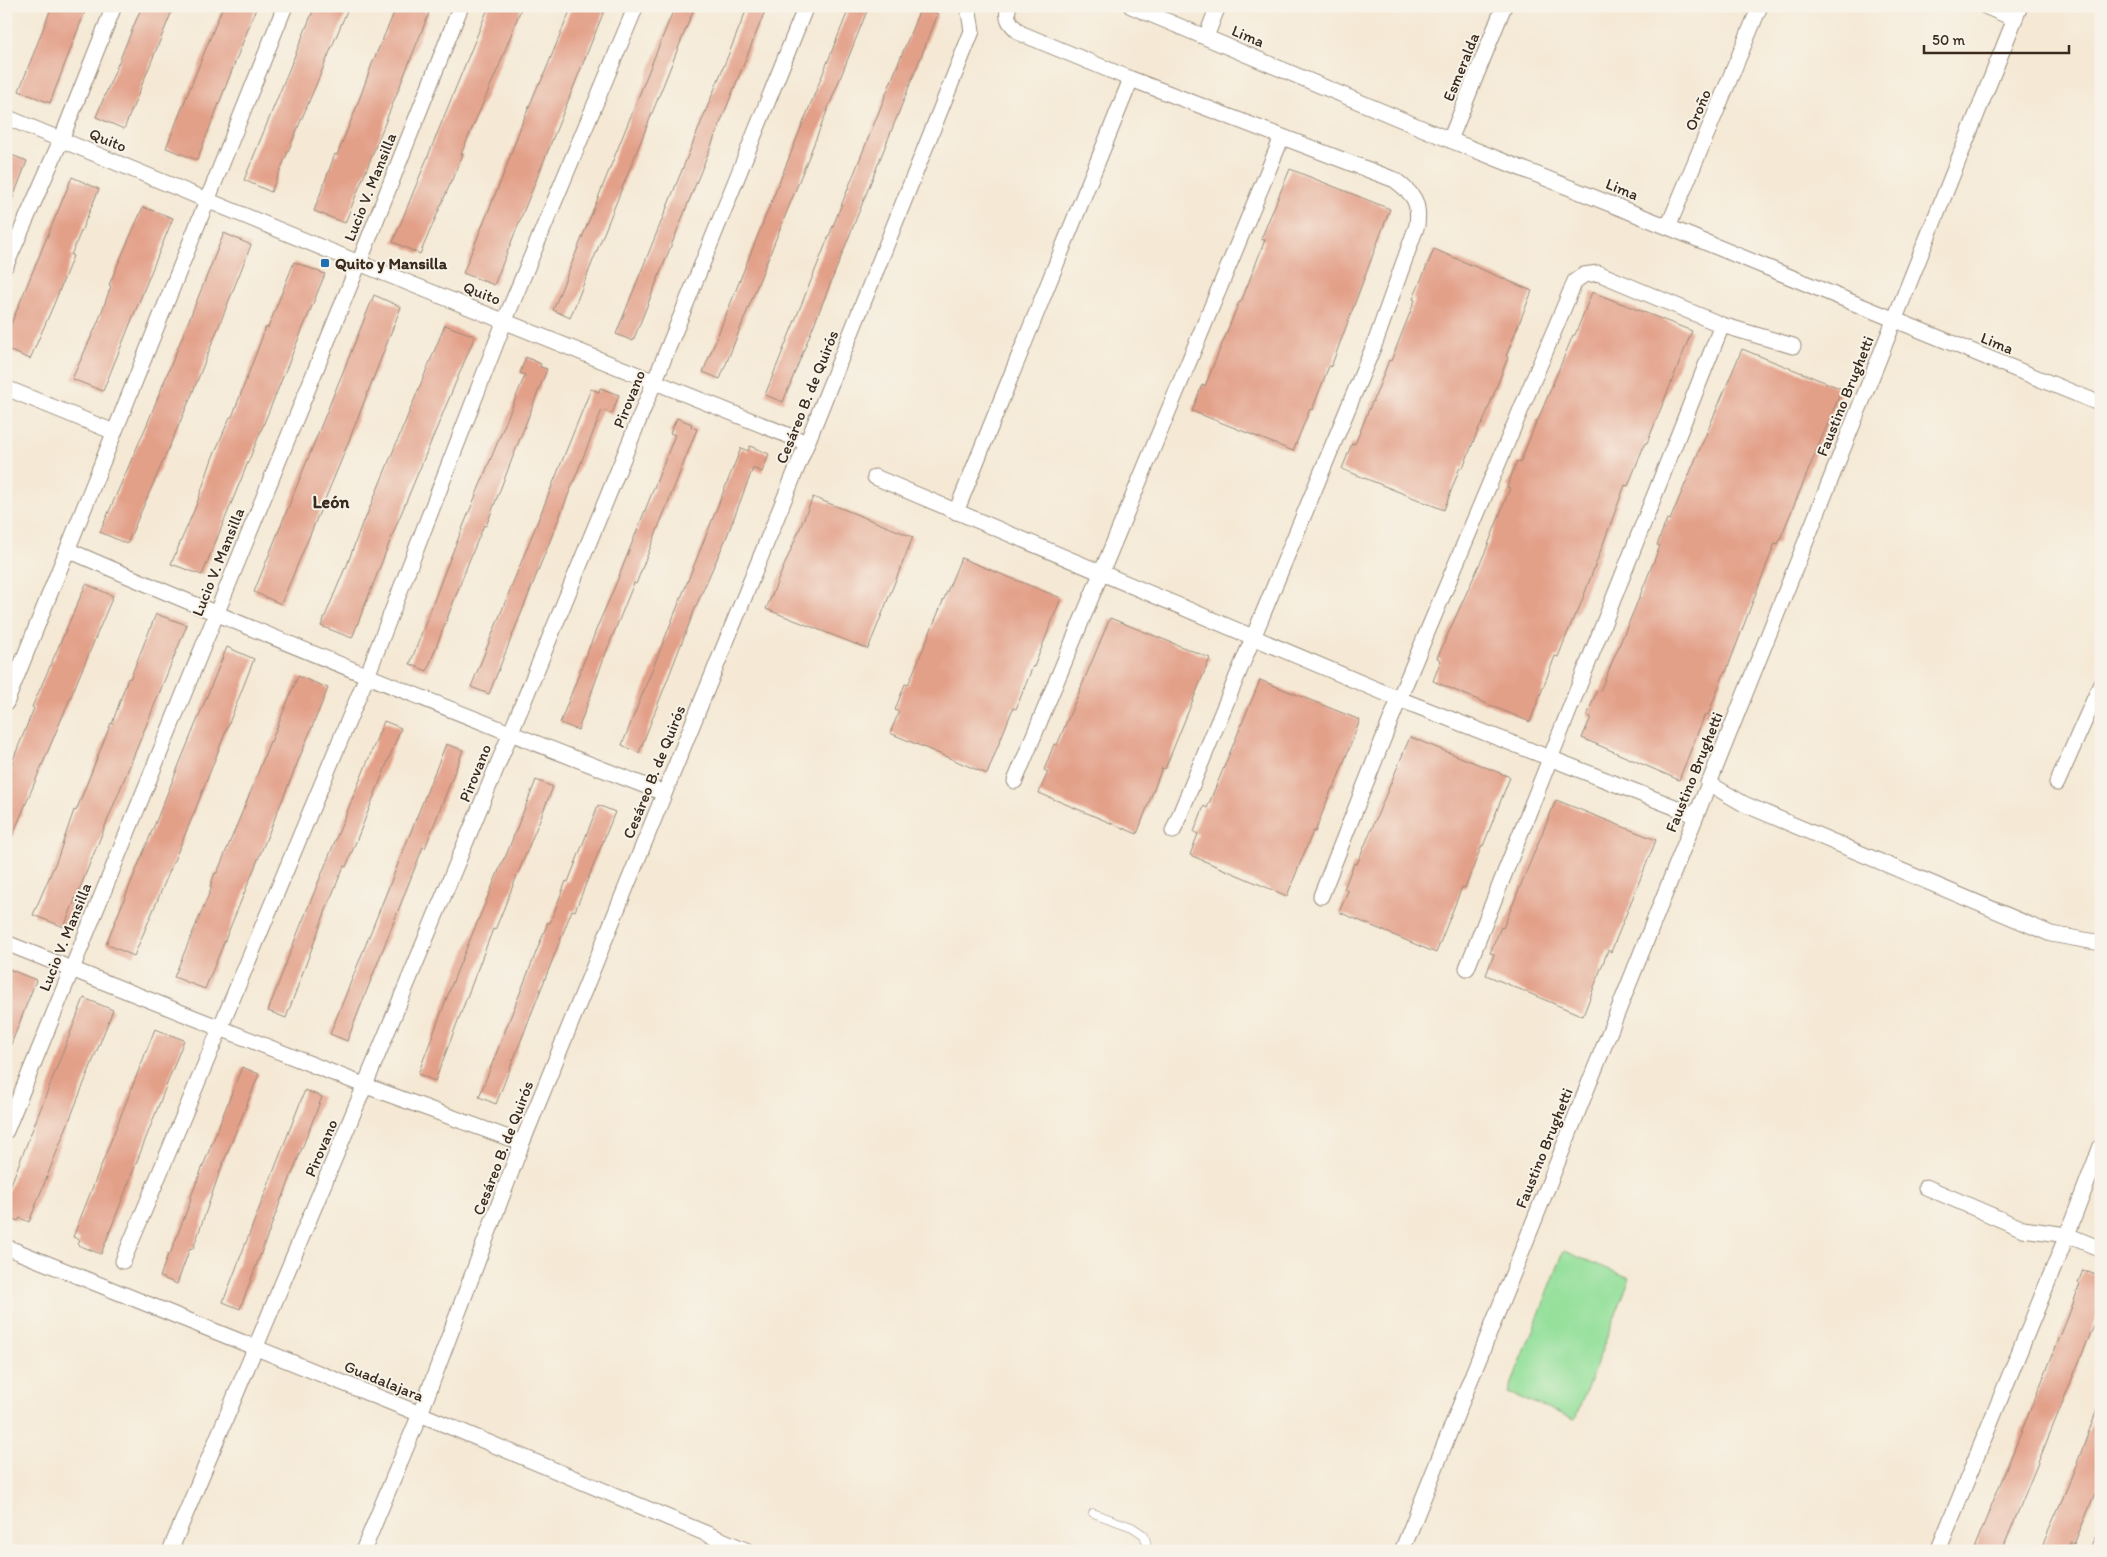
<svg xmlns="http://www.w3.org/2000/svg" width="2107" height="1557" viewBox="0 0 2107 1557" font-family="Itim,sans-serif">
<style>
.green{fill:#95e09b;stroke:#68855c}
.building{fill:#e3a089}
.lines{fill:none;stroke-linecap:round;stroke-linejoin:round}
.service-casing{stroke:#988a7a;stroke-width:9}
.minor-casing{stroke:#988a7a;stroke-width:17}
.service{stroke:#fff;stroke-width:8}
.minor{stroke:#fff;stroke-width:15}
.poi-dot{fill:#1f6fb2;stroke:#f7f3e8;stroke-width:2}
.labels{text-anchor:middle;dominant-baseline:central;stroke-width:4;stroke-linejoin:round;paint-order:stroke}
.street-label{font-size:16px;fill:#3b2a1e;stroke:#f7f3e8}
.poi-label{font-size:16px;font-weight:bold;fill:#3b2a1e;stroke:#f7f3e8;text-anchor:start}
.neighbourhood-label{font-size:18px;font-weight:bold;fill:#3b2a1e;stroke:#f7f3e8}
</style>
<rect width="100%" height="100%" fill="#f7f3e8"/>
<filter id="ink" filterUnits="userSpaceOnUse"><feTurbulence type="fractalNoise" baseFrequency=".02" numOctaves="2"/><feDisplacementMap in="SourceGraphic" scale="10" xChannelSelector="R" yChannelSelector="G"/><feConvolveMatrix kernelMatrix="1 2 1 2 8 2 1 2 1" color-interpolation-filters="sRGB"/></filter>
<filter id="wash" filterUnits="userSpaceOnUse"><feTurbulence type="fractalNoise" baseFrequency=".0096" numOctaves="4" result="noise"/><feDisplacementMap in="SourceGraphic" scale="20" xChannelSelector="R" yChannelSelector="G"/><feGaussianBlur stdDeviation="1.12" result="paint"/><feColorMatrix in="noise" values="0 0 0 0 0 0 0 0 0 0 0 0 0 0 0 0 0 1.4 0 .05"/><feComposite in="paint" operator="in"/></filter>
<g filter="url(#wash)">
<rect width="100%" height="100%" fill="#f5e9d5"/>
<path class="green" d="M1564,1251L1630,1278L1575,1419L1508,1393Z"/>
<g id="blocks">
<path class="building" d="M52,6H87L50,103L19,91Z
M142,6H174L124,129L96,117Z
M223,6H257L197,160L166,148Z
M315,6H349L271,192L244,180Z
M397,6H412L429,13L345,223L314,211L335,154L337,155L355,111L372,64Z
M489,6H522L499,66L461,154H463L420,254L393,242Z
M572,6H606L494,285L463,273L504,173L521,126L539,83L540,84Z
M675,6H695L570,318L553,310Z
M748,6H767L633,341L616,334Z
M850,6H869L720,379L703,372Z
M921,7L938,14L783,402L765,395Z
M6,153L27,161L8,211H6Z
M1290,169L1390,209L1331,367L1329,366L1312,410L1310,409L1293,451L1192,411L1202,385L1205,386L1239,302H1241L1265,240L1261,239Z
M72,177L99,189L71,255L73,256L54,304L30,359L6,349V336Z
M143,207L173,218L103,391L72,379L98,322L111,286L109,285L115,271Z
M224,233L251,245L190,399L127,544L100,532L148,422Z
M1434,249L1532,291L1506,356L1508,357L1482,425H1480L1463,468L1460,467L1444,510L1342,469L1352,443L1355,444L1372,402H1373L1389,360L1391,361L1415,300L1413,299Z
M294,262L325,274L202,575L171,564L196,506L212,459L230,417H232L266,327L268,328Z
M1592,292L1692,331L1647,443H1645L1628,486L1625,485L1577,614H1575L1558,657L1555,656L1530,722L1433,681L1441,660L1437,658L1486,550L1510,488L1507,487L1517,461L1520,463L1537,420H1538L1573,335H1575Z
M374,295L401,307L341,461L281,604L254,592Z
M445,325L475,336L396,526L352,638L321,626L345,568H346L363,521L364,522Z
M1742,349L1842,389L1778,544L1775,543L1726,672L1725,671L1708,715L1705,714L1679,780L1582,738L1591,717L1587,716L1597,690L1600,691L1635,608L1660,546L1657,545L1667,519L1670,520Z
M526,357L541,364L540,367L547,369L486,526L484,525L469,561L427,671L410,664L447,566L525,375L520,373Z
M600,388L619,395L612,414L602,410L489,694L471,687L591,389L599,392Z
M677,418L692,424L691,427L697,429L636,584L634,583L605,655L578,730L560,723L598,625L613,591L675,435L670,433Z
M750,446L769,454L762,472L753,468L727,536L696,606L639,753L622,745L741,448L748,451Z
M813,497L913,537L868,649L766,609Z
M961,558L1061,598L1034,667L1033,666L1016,709L1013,708L987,774L890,733L899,712L895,710L905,684L908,685Z
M86,584L113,596L6,851V765L10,767L34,708L32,707L40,689Z
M156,614L187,625L64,927L33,915L58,857L74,810L76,811L111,723L112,724L128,678L130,679Z
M1110,618L1210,658L1165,769L1162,768L1137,834L1039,793L1048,772L1044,770L1054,744L1057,745Z
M227,647L254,659L194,813L134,956L106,944Z
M298,676L328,688L205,989L174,977L212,887H210L215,873H217L253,786L270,741L271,742Z
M1260,680L1360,720L1334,788H1332L1315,832L1313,831L1287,896L1190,855L1198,834L1194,832L1204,806L1207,808Z
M384,721L401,728L346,867L344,866L329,902L286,1018L268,1011L296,937Z
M1410,737L1510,777L1483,846L1482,845L1465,888L1462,887L1436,953L1339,912L1348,891L1344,889L1354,863L1357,864Z
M446,744L463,750L425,848L423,847L347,1041L330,1034Z
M536,780L553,787L495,930L493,929L435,1081L418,1074L457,971L504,858H505Z
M1556,800L1656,840L1611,952L1608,950L1583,1016L1486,975L1494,954L1490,953L1501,927L1503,928Z
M598,805L615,812L575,911L572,910L496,1104L479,1097L548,922L550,923L566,881L568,882Z
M6,968L36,980L7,1055H6Z
M84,998L113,1010L29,1222L20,1218L18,1221L6,1216V1197Z
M155,1029L184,1040L101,1254L78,1245L80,1240L73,1237Z
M242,1067L259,1074L220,1171L193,1249L190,1248L177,1284L160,1277L168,1254H170L191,1200L190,1199Z
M305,1090L322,1097L283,1197H282L240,1309L223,1302Z
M2083,1270L2101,1277V1308L2002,1551H1973L2068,1317L2080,1284L2078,1283Z
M2099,1404H2101V1478L2096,1492L2074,1544L2070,1542L2067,1551H2040L2073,1474Z"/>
</g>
</g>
<g filter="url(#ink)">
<use href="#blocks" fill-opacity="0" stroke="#988a7a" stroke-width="1"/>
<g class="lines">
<defs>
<path id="service" d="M1093,1513L1132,1527L1144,1535L1149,1551"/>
<path id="minor" d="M1009,6C1004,19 1012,25 1020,33L1131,79L1395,180C1413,194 1420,201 1417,225L1375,343L1173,831
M1131,6L1450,140L1668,227L2101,404
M1985,6L2015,19
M1206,37L1218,6
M6,117L359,263L807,443
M1450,140L1504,6
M1668,227L1760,6
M6,265L61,140L114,6
M6,388L114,432
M875,477L1399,699L1695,815
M956,512L1131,79
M68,550C265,636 464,716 664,793
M6,703L285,6
M1015,781L1282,137
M1708,783L1744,804L2051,934L2101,943
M2057,783L2101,684
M1321,896L1399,699L1575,281L1584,275L1598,273L1722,325L1793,346
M6,943L366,1086L522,1143
M1467,968L1722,325
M6,1131L359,263L461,6
M1926,1187L2023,1229L2067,1235L2101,1249
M6,1247L420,1414L748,1551
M123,1261L367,676L505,320L636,6
M170,1551C386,1038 599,523 806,6
M363,1551L420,1414L522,1143L807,443L972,31L968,6
M1402,1551L2020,6
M1938,1551L2067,1235L2101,1146
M2098,1551L2101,1543"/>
</defs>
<use href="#service" class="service-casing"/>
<use href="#minor" class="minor-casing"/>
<use href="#service" class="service"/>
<use href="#minor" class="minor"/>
</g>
</g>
<rect class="poi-dot" x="320" y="258" width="10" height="10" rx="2.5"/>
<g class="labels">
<g class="street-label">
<text transform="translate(1248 36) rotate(23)">Lima</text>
<text transform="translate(1461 67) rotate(-68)">Esmeralda</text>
<text transform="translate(1698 110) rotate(-67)">Oroño</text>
<text transform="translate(108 140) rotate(22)">Quito</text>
<text transform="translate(370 187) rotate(-68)">Lucio V. Mansilla</text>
<text transform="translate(1622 189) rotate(22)">Lima</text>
<text transform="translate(482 293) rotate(21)">Quito</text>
<text transform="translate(1997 343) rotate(22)">Lima</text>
<text transform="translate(1845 396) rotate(-68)">Faustino Brughetti</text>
<text transform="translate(807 397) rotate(-68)">Cesáreo B. de Quirós</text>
<text transform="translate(629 399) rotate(-68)">Pirovano</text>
<text transform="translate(218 562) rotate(-68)">Lucio V. Mansilla</text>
<text transform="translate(654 772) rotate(-68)">Cesáreo B. de Quirós</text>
<text transform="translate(1694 772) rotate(-68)">Faustino Brughetti</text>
<text transform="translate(475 773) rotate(-68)">Pirovano</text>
<text transform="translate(65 937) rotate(-68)">Lucio V. Mansilla</text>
<text transform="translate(321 1148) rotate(-67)">Pirovano</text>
<text transform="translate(503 1148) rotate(-69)">Cesáreo B. de Quirós</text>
<text transform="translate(1544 1148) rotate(-68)">Faustino Brughetti</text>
<text transform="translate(384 1381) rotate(22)">Guadalajara</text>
</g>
<g class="poi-label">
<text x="335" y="263">Quito y Mansilla</text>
</g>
<g class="neighbourhood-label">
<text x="331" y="502">León</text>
</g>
</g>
<rect width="2107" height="1557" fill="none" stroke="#f7f3e8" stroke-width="25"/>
<path d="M1924 45v8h145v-8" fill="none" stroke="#3b2a1e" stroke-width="2.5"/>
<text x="1932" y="45" font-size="15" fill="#3b2a1e" stroke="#f7f3e8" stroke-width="4" paint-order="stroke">50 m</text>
</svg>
